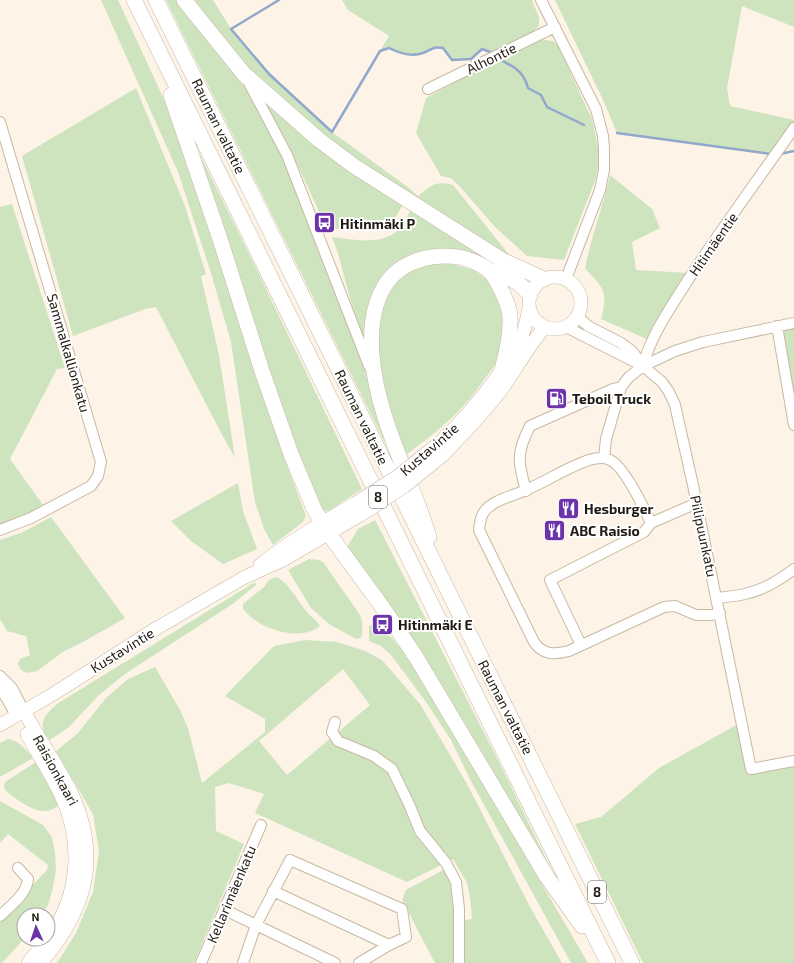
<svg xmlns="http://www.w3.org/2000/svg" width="794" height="963" viewBox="0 0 794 963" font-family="'Exo 2',sans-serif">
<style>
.green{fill:#cee4bf;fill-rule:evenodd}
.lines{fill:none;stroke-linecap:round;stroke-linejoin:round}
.stream{stroke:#91a8cc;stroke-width:2.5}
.minor-casing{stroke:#c8b8a4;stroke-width:12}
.major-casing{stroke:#c8b8a4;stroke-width:14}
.highway-casing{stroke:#c8b8a4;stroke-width:16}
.minor{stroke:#fff;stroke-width:10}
.major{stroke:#fff;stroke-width:13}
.highway{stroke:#fff;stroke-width:15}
.major-bridge-casing{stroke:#c8b8a4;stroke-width:14;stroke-linecap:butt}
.major-bridge{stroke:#fff;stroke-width:13}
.labels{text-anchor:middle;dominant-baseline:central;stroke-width:4;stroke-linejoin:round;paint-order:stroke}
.shield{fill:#fff;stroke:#645f5a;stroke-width:1}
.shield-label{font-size:13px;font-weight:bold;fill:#211b13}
.street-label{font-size:14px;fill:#211b13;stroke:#fff}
.poi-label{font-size:14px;font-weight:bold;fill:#211b13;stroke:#fff;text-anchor:start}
</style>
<rect width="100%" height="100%" fill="#fdf3e6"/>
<path class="green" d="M101,0H118L170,112L191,170L282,452L306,516L303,522L273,545L264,529L255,502L231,342L211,273L178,172Z
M166,0H176L235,74L254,101L283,158L369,380L396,465Z
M195,0H213L231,29L281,85L332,132L409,188L418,196C431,186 435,180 453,185L511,257L415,198L328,139L258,79L217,32Z
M342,0H532L539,18V26L531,34L492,53L482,49L471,59L452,60L443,48C432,46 432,50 423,53C412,57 399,53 389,48L380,51L389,36L348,10Z
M555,0H794V27L742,6L727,88L730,106L794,120V126L775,155L617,133L603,100Z
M537,39L553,41L558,46L592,119L600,157L595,181L564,260L527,256L495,227L462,189L451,178L441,176L416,133L426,98Z
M136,88L185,206L206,274L201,276L219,355L235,458L220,431L156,307L145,309L73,336L22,156Z
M263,99L403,205C400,209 397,216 393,220C377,235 350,229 331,228L324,215L321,216L289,146Z
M197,149L255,266L362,489L330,510L325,511L322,509L297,452L256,334Z
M610,175L652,209L660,228L632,242L636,270L689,273L649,340L601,319C608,293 605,288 585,269C591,237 603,207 610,175Z
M12,204L65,368L57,369L10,459L43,505L27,515L0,524V207Z
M411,210L515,274L483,258L469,253L389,274L368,349L351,302L337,250L332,237C351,239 376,245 393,234C402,229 406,218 411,210Z
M448,263L473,270L489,281L500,299L505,331L497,362L473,395L456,414L437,431L406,455L393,424L383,387L377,337L379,318L385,296L400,277L425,264Z
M794,323V425L777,326Z
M238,483L243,511L257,549L223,564L191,541L171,521Z
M51,517L125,618L81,643L64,651L37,671L26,673L21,670L18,664L20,659L30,655L26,636L7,631L0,619V540L23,532Z
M375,520L498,760L554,875L346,549L358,529Z
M309,559L319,560L323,562L358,612C364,620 363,628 361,638L356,639L329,624L311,608L288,570Z
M276,577C287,580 299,603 307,612C311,617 316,620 320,626C303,640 271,632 255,620C250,617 247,613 243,609V604L264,587L269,580Z
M255,582L256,585L234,603L125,674L99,695L69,727L50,740C35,725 45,713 60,702Z
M377,623L384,633L392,638L410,659L588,963H571L471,781L451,740L426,702L391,655L381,646L369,641V626Z
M305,640L337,642L365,651L382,660L420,704L467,784L530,907L562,963H462L461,921L472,919L470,897L467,883L453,859L407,882L255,813L264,794L229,783L215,787L216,831L244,844L194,963H57L76,933L93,892L99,851L93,814L56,751L77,734L106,698L128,679L155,667L179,708L188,728L202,783L265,732V719L225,696L274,646ZM343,669L370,705L287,775L259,741Z
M738,724L746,770L794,761V963H643L575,824L601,817L659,768Z
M8,739C18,740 27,750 33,758L2,776H0V743Z
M36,762L55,793L59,805C42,821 19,801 6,791L4,787L5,782Z
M0,801L43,825L52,837L55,853L56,870L53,887L48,905L41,915H24V939L2,963H0V919L47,870L48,865L8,834L0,843Z
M443,870L453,883L455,904L456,963H435L402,900L406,890Z"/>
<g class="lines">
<path class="stream" d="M279,0L231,29L269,74L332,132L380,51L389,48C399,53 412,57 423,53C432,50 432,46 443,48L452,60L471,59L482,49L493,53
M499,57C505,65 509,63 515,68C522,73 526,80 528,88L541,95L547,107L584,125
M617,133L771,154
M780,154L794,151"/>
<defs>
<path id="minor" d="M541,0L596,109L603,136L604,148V170L600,190L566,279
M248,81L287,155L369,366
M428,89L555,27
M0,122L101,462L98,476L91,486L31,518L0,530
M577,316L588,326L621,343L632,351L643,366L662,382L669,392L675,405L693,485L751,769L794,761
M777,326L794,425
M566,327L641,365
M643,366C651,335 671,307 688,280C722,228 759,178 794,128
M604,458L606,439L621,387
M526,491C518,462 516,453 530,426L613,389L621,387L629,377L643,366L675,351L703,342L794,323
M651,523C644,508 624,466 610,460C604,457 596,458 589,460C568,467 547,481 526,490C513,496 492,500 484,512C480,517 480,524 479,530L534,642C543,655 554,655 569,651L664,607L675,606L696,615H710L720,613
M717,598C726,597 736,596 745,594C763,590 780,580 794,569
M581,645L550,580L644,532L651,523L697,503
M0,676L12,688L24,711
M2,679L4,694L16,715
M335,722L332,732L338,741L374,756L392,769L409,804L420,831L446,863L456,882L459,909V963
M273,891L389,945
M225,910L335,963
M0,916C10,906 27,894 28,879L18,868
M201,963L261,825
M243,963L256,925L290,860L402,909L406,937L389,945L359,963"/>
<path id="major" d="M529 303a26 26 0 1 1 52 0a26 26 0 1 1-52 0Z
M439,443C463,421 483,397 502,370C507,363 514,355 518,347C524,335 526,322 529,309
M443,455C463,434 483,414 501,390C516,370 528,346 545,327
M260,565C290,541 323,522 356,503
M24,711C38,738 57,764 71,792C102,858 86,910 41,963
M0,725L55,693L157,628L245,577L285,559L362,514
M27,734C38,754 50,773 60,793C83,840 80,896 48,938
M28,963L47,939"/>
<path id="highway" d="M134,0L608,963
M156,0L632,963
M184,0L244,74L318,139L354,166L502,260L544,279
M171,95L220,239L262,371L291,454L314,509L329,534L383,608L416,657L547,877L582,926
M488,270C506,275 519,281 530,295
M429,537C411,477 377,419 372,355C370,328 373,296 393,275C414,255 450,251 475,262C479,264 485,267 489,270C497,279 509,304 510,316C511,335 507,352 502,370"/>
</defs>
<use href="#minor" class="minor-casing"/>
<use href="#major" class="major-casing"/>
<use href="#highway" class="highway-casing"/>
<use href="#minor" class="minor"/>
<use href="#major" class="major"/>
<use href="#highway" class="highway"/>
<defs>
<path id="major-bridge" d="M356,503L398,476L439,443
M362,514L405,486L443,455"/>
</defs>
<use href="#major-bridge" class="major-bridge-casing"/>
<use href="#major-bridge" class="major-bridge"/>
</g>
<defs>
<symbol id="bus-square" viewBox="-11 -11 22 22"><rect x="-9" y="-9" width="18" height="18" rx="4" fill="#6d34aa" stroke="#fff"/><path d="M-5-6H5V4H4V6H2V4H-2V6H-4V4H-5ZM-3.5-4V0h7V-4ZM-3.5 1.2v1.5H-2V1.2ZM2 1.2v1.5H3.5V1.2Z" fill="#fff"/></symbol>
<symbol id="fuel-square" viewBox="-11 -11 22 22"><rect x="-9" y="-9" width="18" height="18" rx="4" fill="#6d34aa" stroke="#fff"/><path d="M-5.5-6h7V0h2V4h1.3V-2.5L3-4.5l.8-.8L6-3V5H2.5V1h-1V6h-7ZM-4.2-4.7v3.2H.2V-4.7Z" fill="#fff"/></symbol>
<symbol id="restaurant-square" viewBox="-11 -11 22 22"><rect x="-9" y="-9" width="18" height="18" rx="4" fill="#6d34aa" stroke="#fff"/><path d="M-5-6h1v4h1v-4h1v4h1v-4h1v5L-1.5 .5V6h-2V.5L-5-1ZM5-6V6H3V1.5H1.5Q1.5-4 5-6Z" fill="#fff"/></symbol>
</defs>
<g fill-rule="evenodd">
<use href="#bus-square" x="312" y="210" width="25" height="25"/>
<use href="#fuel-square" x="544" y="386" width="25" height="25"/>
<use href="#restaurant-square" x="556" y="496" width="25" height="25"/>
<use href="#restaurant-square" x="542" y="518" width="25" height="25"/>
<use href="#bus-square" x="370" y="612" width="25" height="25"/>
</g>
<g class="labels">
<g class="shield">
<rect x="369" y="486" width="18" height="22" rx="3"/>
<rect x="588" y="881" width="18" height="22" rx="3"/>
</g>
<g class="shield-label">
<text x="378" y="497">8</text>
<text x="597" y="892">8</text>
</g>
<g class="street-label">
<text transform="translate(491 58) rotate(-26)">Alhontie</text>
<text transform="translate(219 126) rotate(64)">Rauman valtatie</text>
<text transform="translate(713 244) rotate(-55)">Hitimäentie</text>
<text transform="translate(69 353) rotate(74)">Sammalkallionkatu</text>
<text transform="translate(362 417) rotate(64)">Rauman valtatie</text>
<text transform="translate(429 449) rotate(-41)">Kustavintie</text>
<text transform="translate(704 536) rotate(78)">Piilipuunkatu</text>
<text transform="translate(122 650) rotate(-32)">Kustavintie</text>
<text transform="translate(506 707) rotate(63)">Rauman valtatie</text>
<text transform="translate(56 770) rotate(61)">Raisionkaari</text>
<text transform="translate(231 894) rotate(-67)">Kellarimäenkatu</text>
</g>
<g class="poi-label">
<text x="340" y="223">Hitinmäki P</text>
<text x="572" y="398">Teboil Truck</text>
<text x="584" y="508">Hesburger</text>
<text x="570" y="530">ABC Raisio</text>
<text x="398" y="624">Hitinmäki E</text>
</g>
</g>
<g transform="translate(36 927) rotate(357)"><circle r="19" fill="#ffffff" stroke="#a6a4a1"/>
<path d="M0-3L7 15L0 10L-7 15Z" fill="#6d34aa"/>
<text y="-6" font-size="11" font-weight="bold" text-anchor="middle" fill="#211b13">N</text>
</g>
</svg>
